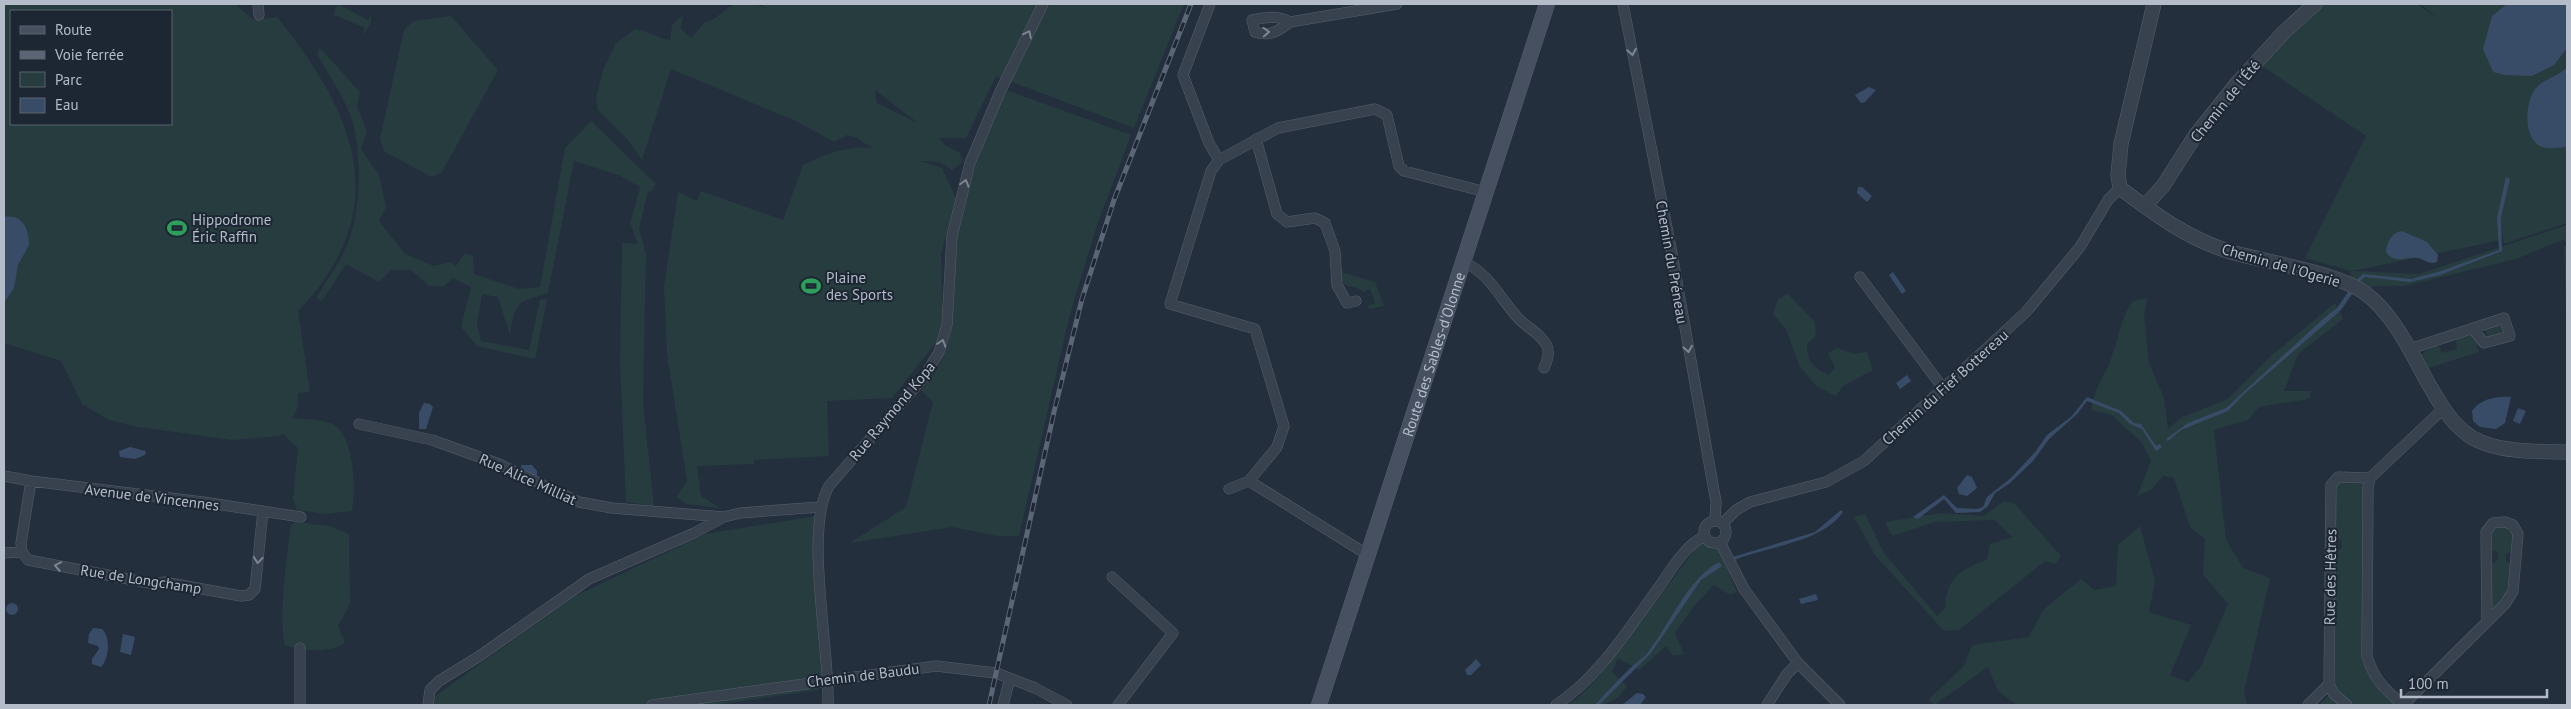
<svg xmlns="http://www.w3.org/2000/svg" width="2571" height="709" viewBox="0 0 2571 709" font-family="'PT Sans',sans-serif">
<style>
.green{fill:#263c3f;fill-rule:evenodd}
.water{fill:#394c67}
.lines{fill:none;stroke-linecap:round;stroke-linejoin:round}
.minor-casing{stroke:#565f6c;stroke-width:11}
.tertiary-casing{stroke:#565f6c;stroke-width:15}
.secondary-casing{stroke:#565f6c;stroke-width:16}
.minor{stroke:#38414e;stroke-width:10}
.tertiary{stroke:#38414e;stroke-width:14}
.secondary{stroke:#465061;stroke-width:15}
.rail-casing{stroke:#5a6575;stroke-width:5}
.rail{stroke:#1d2633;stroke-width:3;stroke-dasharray:9;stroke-linecap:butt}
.oneway{stroke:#7c8592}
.labels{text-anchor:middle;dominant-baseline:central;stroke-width:4;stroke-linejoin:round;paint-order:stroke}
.street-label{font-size:15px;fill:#b4bcc9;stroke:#1d2633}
.poi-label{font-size:15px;fill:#b4bcc9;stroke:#1d2633;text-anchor:start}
</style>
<rect width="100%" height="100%" fill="#242f3e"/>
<path class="green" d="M4,4H235L254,20L277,17C356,115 396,209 298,311L310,392L298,393V407L292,418C303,419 319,419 330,423C355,432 356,489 352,511L325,514L297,510L293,499L298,448L282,433L280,436L232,440L138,427L109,420L82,404L61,361L4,343ZM11,11H171V124H11Z
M337,4L368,20L372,14L370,25L362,36L365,28L335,15L332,21Z
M735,4H755L766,9L761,4H1184L1134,128L996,76L966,138H939L946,146L960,153L963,162L952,170L939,162L920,161L942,168L957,201L941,253L943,319L938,340L892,398L827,401L829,456L754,460V464L697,466L701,496L720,508L686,504L676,497L687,481L667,354L664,287L678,192L697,201L701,191L783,220L803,165C825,154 848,145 872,148L857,138L847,135L834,142L798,122L671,69L642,160L627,139L598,110L596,98L603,70L616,43L635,29C650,31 657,38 670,40L672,25L683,15L681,29L691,38L705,22C716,21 723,9 735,4ZM875,90L918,123L877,103Z
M2323,4H2417L2438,19L2421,4H2567V223L2504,244L2500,220L2501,240L2353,271L2419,274L2567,225V241L2562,240L2516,259L2404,286H2377L2370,288L2350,276L2351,271L2305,258L2366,136L2256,62Z
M451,16L498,70L442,172L432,177L385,152L380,139L404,30L413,21Z
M320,48L360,92L357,107L367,131L361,149L379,175L386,207L379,221L405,254L434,266L450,262L456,266L465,253L473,256L474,274L519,289L540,287L565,148L591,121L656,184L651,192L648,191L639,229L646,254L643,402L654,506L626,502L620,361L622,243L638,244L630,223L640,187L618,175L574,161L548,293C516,303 515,302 510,335L498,297L482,294L477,325L481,341L529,350L540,300L547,299L535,359L477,346L461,327L471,287L453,278L444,286H429L411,270H391L379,282L346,264L322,301L316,298C325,283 336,268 344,252C360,219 362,168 355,132C350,104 330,78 317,54Z
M1006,90L1131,135L1097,225L1069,318L1019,536H997L952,527L850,543L906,507L933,402L921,390C966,340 945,306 954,249C962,193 984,141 1006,90Z
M2564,246H2567V343Z
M1341,272L1375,282L1384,306L1369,309L1368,306L1375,303L1370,289L1363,292C1354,283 1344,291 1339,275Z
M1787,293L1815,322L1816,336L1807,344C1807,362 1814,368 1829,375L1835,367L1828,353L1837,348L1854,354L1867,352L1873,370L1843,386L1836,396L1816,386L1799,365L1786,329L1773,314L1778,300Z
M2147,298L2144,317L2149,363L2164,398L2168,429L2182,417L2228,399L2272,355L2335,303L2343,319L2298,354L2284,391H2311L2309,399L2259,407L2248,420L2214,430L2226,540L2243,568L2270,578L2244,692L2247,705H2017L1998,691L1988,667L1934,705L1929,699L1964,666L1972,645L2029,637L2043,610L2081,579L2094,590L2116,586L2118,545L2140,526L2155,581L2149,612L2191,625L2170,675L2188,682L2201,666L2228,604L2203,575L2205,539L2190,527L2174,478L2163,476L2151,490L2137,496L2151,461L2142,443L2112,415L2091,410C2095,387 2103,379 2111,359C2120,336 2118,323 2133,301Z
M2499,324L2503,333L2488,337L2485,330L2487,327Z
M2470,335L2475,339L2479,352L2426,369L2420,357C2424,351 2431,346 2439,346L2442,353L2457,349L2456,339Z
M2341,480H2359L2365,484L2367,669L2376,685L2398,705H2354L2335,687L2333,550L2341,549L2342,540L2335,539V486Z
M2004,501L2015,504L2061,556L2056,564L2045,561L1959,630L1944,631L1875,555L1854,517L1865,514L1884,553L1937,616L1945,608C1947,576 1960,571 1987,559L1990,544L2012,537L1995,520L1935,522L1892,536L1885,522L1941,513L1984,516Z
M815,516L823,672L818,690L713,705H433L434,697L573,597L705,534Z
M295,522L330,526L349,534L350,604L338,626L345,642C329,655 303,650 285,645C278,621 287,553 291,525Z
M2499,526L2510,528L2514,535L2513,552L2506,554V562L2512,563L2511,583L2496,608L2489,607L2491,565L2497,560L2498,552L2490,550L2491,535Z
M1706,535H1713L1737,592L1730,595L1714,585L1695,605L1675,633L1684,654L1673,656L1666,646L1639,670L1618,658L1612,672L1627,686C1614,709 1592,705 1567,705L1577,699L1598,677Z
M2328,696L2333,697L2342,705H2319Z"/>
<path class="water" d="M2507,4H2567V48L2554,65L2532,76L2505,75L2493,72L2483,49L2492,16Z
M2567,67V147C2558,147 2545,151 2537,144C2523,133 2525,98 2538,86C2546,78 2560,76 2567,67Z
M1869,87L1876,90L1865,102L1861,103L1855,95Z
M2506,177L2510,179L2501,217L2502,251L2440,275L2410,282L2365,277L2358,283H2353L2363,274L2411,279L2438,272L2499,250L2497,218Z
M1858,187H1862L1872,196L1867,202L1857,193Z
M4,217C23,214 29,229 29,245L18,265L14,288L4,303Z
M2402,231L2427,242L2438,255L2437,262C2429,265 2426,260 2418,258C2406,256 2395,265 2386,252C2387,242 2392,232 2402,231Z
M1893,272L1906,291L1902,294L1889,275Z
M2350,289L2354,291L2341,310L2242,396L2228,411L2181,430L2168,441L2166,439L2188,423L2226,408L2323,319L2337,308Z
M1907,375L1911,381L1900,389L1896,383Z
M2087,397L2121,411L2134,423L2141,424L2156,446L2160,444L2162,447L2156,451L2142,429L2130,424L2119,413L2087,401L2077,414L2049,439L2033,461L2010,483L1995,493L1988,506L1980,512L1956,513L1944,499L1918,519L1913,517L1944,495L1957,508L1977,509L1983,507L1987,497L2011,478L2036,451L2047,435L2072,416Z
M2511,397L2505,423L2496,429L2480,427L2473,421L2472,411C2480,399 2497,396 2511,397Z
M424,403L430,404L433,407L426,429H419V413Z
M2518,408L2526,411L2520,424L2513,421Z
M130,447L146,451L145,455L135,459L120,457L119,451Z
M521,465H532L537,471V480L522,470Z
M1967,475L1972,477L1977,488L1967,496L1959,494L1957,488Z
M1841,510L1843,512C1821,543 1768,546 1734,560L1733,557L1815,532Z
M1719,562L1722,566L1701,580L1651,653L1599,705H1595C1608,691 1630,666 1645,656C1668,628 1687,579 1719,562Z
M1816,594L1818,600L1801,604L1799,599Z
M6 609a6 6 0 1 1 12 0a6 6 0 1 1-12 0Z
M93,628L102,629C111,637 109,659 101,667L92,664V659L99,649L98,646L88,643L89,634Z
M123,634L135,637L131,655L120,652Z
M1476,659L1481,665L1471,675H1467L1465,670Z
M1637,693L1643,694L1646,697L1640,705H1622Z"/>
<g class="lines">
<defs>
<path id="minor" d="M258,4L259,15
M1210,4L1183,75L1209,143L1219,160
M1623,4L1671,248L1716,502L1715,520
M1290,22C1277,15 1267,17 1252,20L1255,32C1269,37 1279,31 1290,22L1397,4
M1256,139L1277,214L1287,222L1315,218L1325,223L1335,251L1337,285L1347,303L1356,301
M1463,262C1490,273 1500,299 1519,319C1527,327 1543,336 1547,346C1550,354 1547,361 1544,368
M1860,277L1943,388
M2410,349L2504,318L2510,336L2484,343L2473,329
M359,424L432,440L499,464L579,502L612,508L724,517L740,513L820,507
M4,476L31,481L203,502L301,517
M31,481L21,543L22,552L28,560L155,584L164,582L241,596L249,595L255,589L263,511
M1229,489L1249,481
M1704 532a11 11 0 1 1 22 0a11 11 0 1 1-22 0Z
M1723,523L1736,510L1750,502L1826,482L1864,461L2026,312L2080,247L2108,200L2120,188
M1720,542L1744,589L1798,663L1840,705
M4,553L22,552
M1368,555L1249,481L1277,447L1284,426L1255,329L1170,304L1211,171L1219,160L1278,128L1375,109L1387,115L1399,166L1404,171L1486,192
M1112,577L1173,633L1118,705
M300,648V705
M428,705L430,690L439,681L478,657L589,579L694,533L724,517
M652,705L936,666L996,673L1035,688L1067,705
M828,705C830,649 804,530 829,486L924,377L939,352L947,325L952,236L970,163L1000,92L1043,4
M1003,705L1010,678
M1556,705C1599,677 1629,628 1659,587C1672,569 1684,546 1705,536
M1767,705L1787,674L1798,663
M2308,705L2329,684
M2347,705L2333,693L2329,684L2331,485L2338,477L2370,478
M2403,705L2505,604L2513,591L2518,534L2513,525L2505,522L2493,523L2486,532L2487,622
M2403,705C2385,689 2374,680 2367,656L2368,488L2370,478L2443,409"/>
<path id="tertiary" d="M2154,4L2121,144L2118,175L2120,188C2156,215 2188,239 2231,252C2266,262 2338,273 2365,293C2416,330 2430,422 2481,442C2508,453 2539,451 2567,452
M2145,206L2163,186L2195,136L2238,82L2284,32L2315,4"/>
<g id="secondary">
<path id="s1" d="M1319,705L1547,4"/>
</g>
</defs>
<use href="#minor" class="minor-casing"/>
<use href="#tertiary" class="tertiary-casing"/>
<use href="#secondary" class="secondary-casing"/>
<use href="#minor" class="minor"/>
<use href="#tertiary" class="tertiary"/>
<use href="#secondary" class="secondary"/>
<defs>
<path id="rail" d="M989,705L1054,412L1082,299L1114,200L1191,4"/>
</defs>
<use href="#rail" class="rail-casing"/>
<use href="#rail" class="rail"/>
</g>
<defs><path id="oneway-chevron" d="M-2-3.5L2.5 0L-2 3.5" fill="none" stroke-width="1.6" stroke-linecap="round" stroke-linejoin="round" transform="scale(1.25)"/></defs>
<g class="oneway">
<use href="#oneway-chevron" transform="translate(1266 32) rotate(-2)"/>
<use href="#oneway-chevron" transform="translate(1028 34) rotate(-64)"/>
<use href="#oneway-chevron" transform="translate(1632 52) rotate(81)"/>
<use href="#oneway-chevron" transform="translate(965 183) rotate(-74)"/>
<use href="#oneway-chevron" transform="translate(942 343) rotate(-72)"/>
<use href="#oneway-chevron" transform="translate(1688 349) rotate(80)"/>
<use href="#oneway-chevron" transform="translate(258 560) rotate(95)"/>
<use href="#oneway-chevron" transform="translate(58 566) rotate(-169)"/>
</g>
<defs>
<symbol id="stadium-bare" viewBox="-9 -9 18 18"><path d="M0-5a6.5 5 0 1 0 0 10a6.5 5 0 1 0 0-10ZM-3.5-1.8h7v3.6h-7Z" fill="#2e9e5b" stroke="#1d2633" stroke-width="2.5" paint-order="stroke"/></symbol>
</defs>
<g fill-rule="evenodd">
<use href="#stadium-bare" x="163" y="214" width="28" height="28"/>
<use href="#stadium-bare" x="797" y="272" width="28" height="28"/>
</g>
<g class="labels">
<g class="street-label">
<text transform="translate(2225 101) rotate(-51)">Chemin de l'Été</text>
<text transform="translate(1672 262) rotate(80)">Chemin du Préneau</text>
<text transform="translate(2281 265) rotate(16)">Chemin de l'Ogerie</text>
<text stroke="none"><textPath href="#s1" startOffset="369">Route des Sables-d'Olonne</textPath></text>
<text transform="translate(1945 387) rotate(-42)">Chemin du Fief Bottereau</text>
<text transform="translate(892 411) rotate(-50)">Rue Raymond Kopa</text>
<text transform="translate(528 479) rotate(24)">Rue Alice Milliat</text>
<text transform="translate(152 497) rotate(7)">Avenue de Vincennes</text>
<text transform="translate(2330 577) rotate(-89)">Rue des Hêtres</text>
<text transform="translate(141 579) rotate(9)">Rue de Longchamp</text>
<text transform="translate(863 675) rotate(-7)">Chemin de Baudu</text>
</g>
<g class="poi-label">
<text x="192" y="219">Hippodrome<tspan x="192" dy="17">Éric Raffin</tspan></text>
<text x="826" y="277">Plaine<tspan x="826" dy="17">des Sports</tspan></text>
</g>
</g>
<rect width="2571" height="709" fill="none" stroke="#b4bcc9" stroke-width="10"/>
<rect x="10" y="10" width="162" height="115" fill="#1d2633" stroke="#59626f"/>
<rect x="20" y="26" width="25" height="8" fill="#465061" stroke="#59626f"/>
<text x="55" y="35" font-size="15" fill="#b4bcc9">Route</text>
<rect x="20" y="51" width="25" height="8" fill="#5a6575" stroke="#59626f"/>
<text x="55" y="60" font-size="15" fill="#b4bcc9">Voie ferrée</text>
<rect x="20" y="72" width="25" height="15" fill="#263c3f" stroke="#59626f"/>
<text x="55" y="85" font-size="15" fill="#b4bcc9">Parc</text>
<rect x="20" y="98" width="25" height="15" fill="#394c67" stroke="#59626f"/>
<text x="55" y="110" font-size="15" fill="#b4bcc9">Eau</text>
<path d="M2401 689v8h146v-8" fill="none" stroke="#b4bcc9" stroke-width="2.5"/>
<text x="2408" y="689" font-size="15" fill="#b4bcc9" stroke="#1d2633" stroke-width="4" paint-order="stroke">100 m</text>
</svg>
